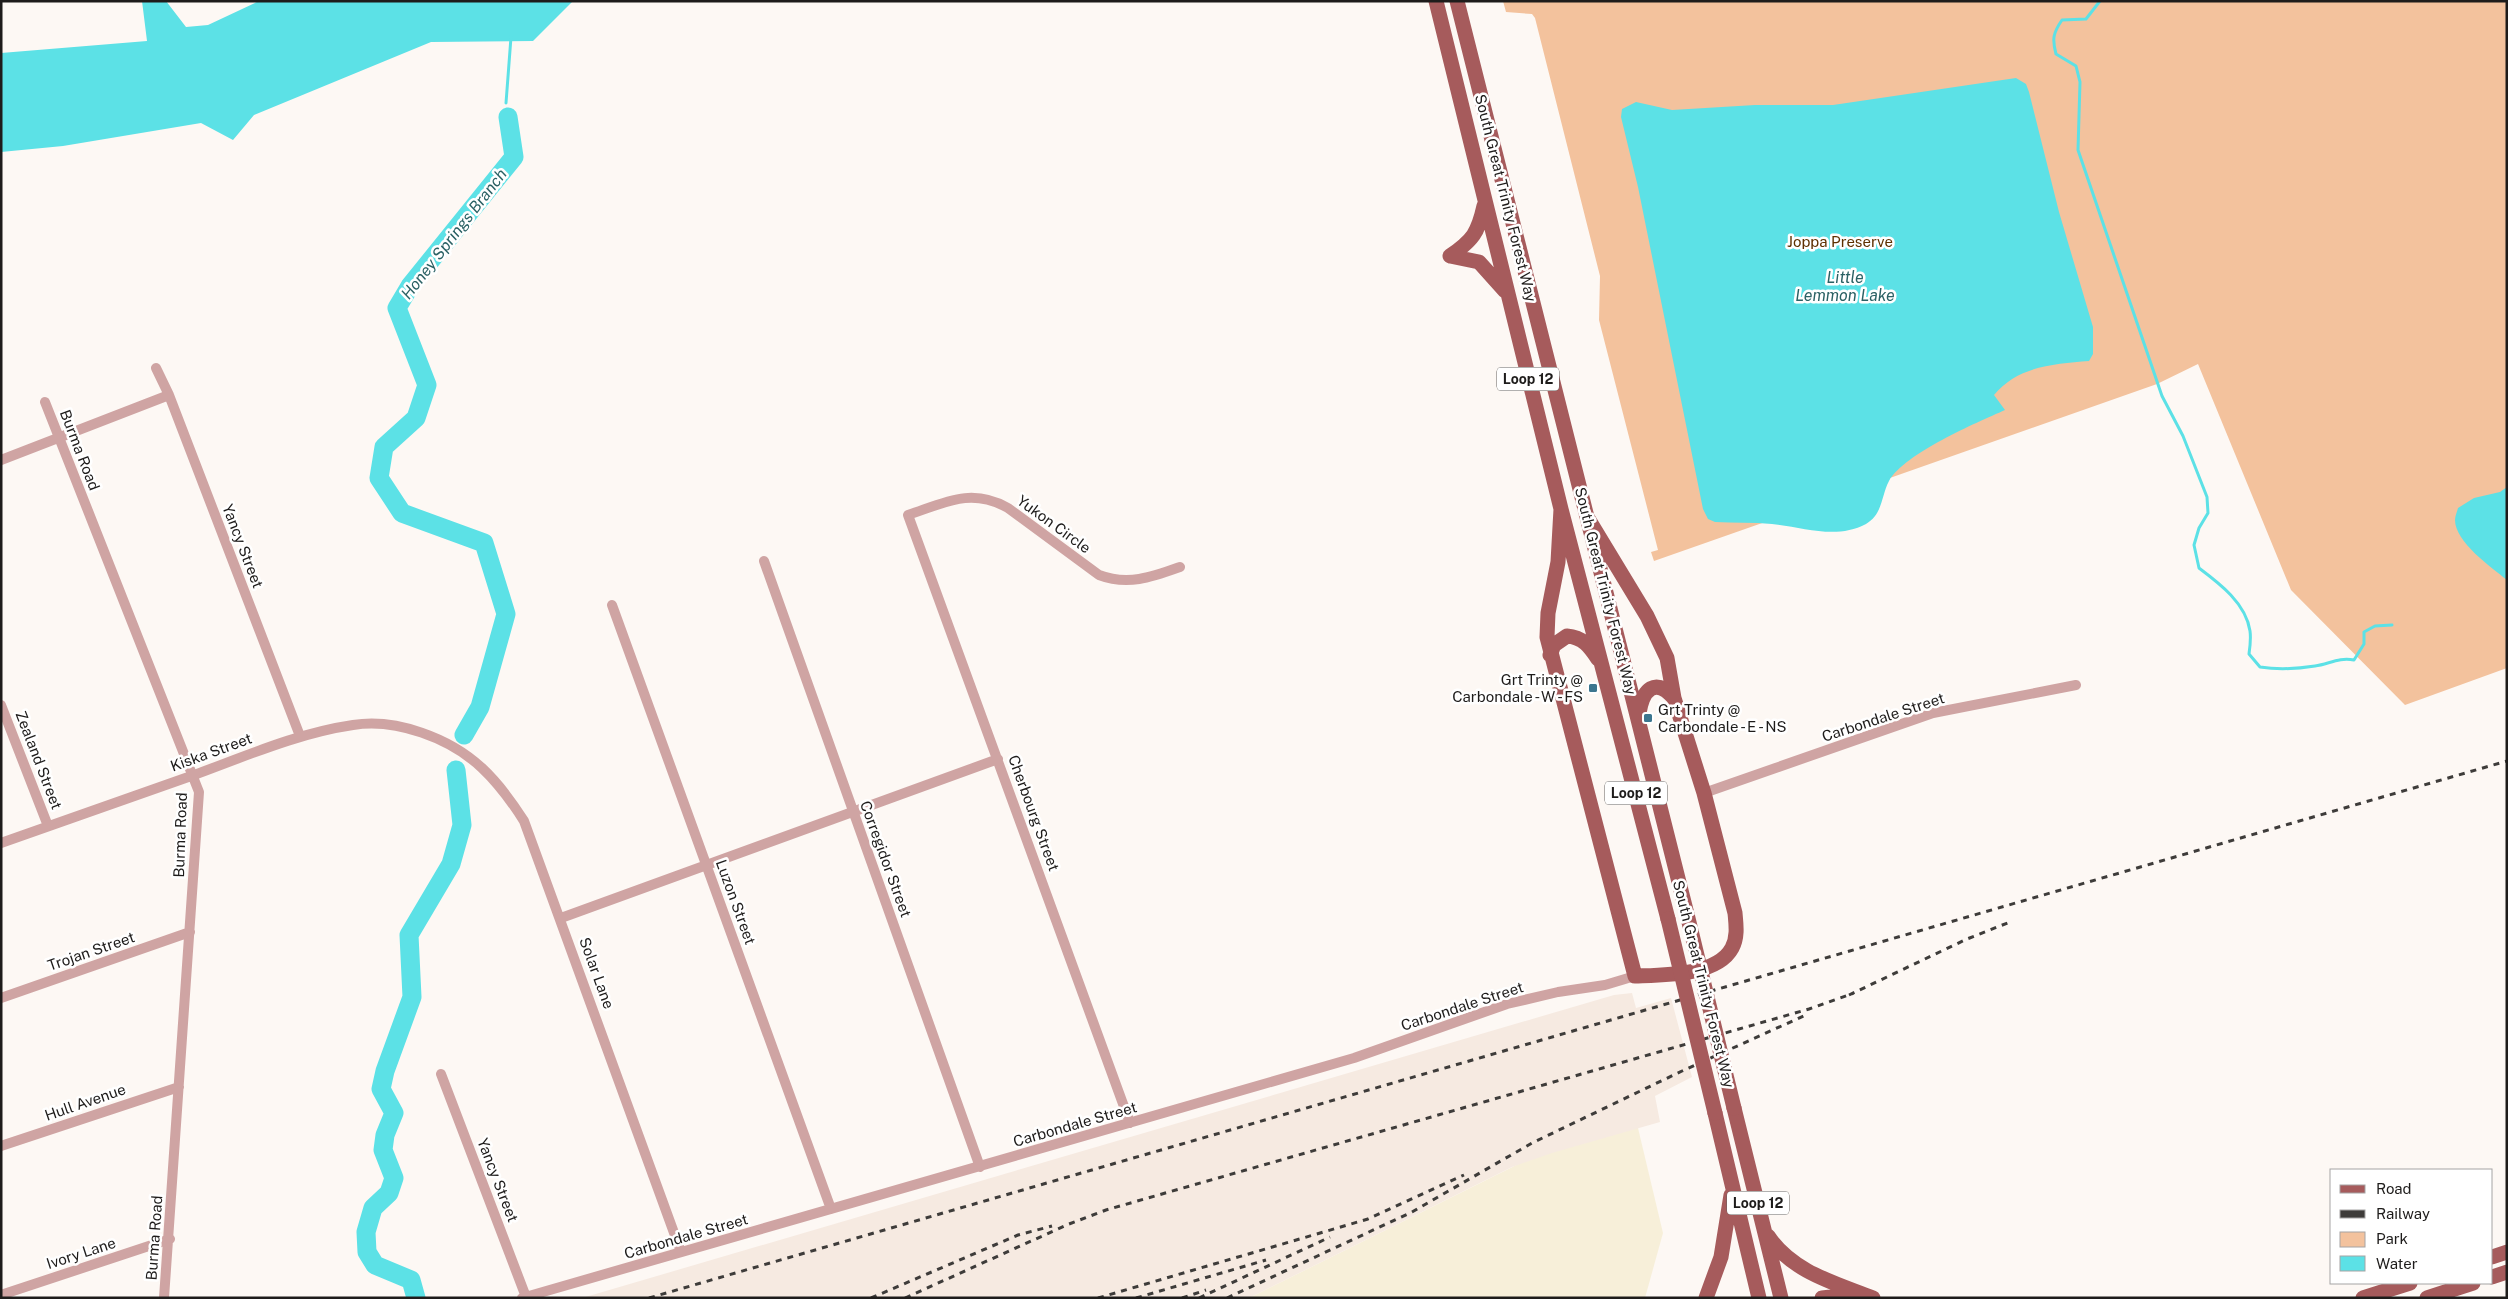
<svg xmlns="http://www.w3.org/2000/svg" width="2508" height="1299" viewBox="0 0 2508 1299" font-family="'Public Sans',sans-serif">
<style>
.industrial{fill:#f7efd9}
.built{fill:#f6eae1}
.green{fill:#f3c29d}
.water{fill:#5ce1e6}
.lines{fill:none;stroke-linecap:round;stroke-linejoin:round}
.stream{stroke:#5ce1e6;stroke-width:3}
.river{stroke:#5ce1e6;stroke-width:19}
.minor{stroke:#cfa4a3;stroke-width:10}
.primary{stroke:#a65b5c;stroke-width:15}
.rail{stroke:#3e3c3a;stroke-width:3;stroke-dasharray:6 6;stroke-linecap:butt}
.primary-bridge{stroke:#a65b5c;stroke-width:15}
.poi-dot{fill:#3c768f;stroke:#fff;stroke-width:2}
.labels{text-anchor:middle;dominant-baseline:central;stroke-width:5;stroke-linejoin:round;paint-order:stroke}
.shield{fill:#fff;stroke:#62605f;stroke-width:1}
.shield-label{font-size:14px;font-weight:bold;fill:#1e1c1b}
.street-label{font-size:15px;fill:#1e1c1b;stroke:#fff}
.park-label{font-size:15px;fill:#5f3000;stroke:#fff}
.poi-label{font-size:15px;fill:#1e1c1b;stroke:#fff;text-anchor:end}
.water-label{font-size:16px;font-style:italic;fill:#2a6164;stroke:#fff}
</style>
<rect width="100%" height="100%" fill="#fdf8f4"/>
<path class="industrial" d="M1633,1107L1663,1233L1645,1298H1249Z"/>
<path class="built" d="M1632,993L1636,1008L1671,998L1692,1077L1655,1096L1660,1122L1552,1153L1512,1167L1249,1298H582L1614,995Z"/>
<path class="green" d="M1503,1H2507V668L2405,705L2291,590L2198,364L2157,384L1654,561L1651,552L1658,550L1599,320L1600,276L1535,18L1532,14L1506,12Z"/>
<path class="water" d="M142,1H166L186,27L208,25L259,1H573L533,41L431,42L254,115L233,140L201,123L63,146L1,152V53L147,41Z
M2016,78L2026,84L2029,92L2059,212L2093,327V354L2089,361C2054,364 2018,366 1994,395L2005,410C1976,423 1905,453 1889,481C1881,496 1883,514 1866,524C1836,540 1803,527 1772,524C1753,522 1734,523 1715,522L1708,519L1703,509L1638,187L1621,117L1622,109L1636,102L1672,110L1755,105H1833Z
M2507,487V580C2491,567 2455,542 2455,520C2455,516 2457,512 2458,508L2474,498L2500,492Z"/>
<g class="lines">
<path class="stream" d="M2100,1L2086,19L2062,20C2053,33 2052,39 2056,54L2076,66L2080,82L2078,150L2162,396L2183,436L2207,497L2208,513L2199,528L2194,545L2199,568C2219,583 2246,603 2250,631C2251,638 2250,647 2249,654L2260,667C2279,670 2296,669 2315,666C2329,664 2339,657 2354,660L2364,644V632L2375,626L2392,625
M506,103L511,37"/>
<path class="river" d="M464,735L480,707L506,614L484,543L402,513L379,478L384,447L416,418L427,385L397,308L410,286L514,157L508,117
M416,1298L411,1280L375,1265L367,1252L366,1232L373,1208L389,1193L394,1178L383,1150L385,1135L394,1113L381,1089L385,1071L412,997L409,935L451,864L462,825L456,770"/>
<path class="minor" d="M156,368L169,395L300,736
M45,402L199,792L164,1298
M1,460L169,395
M764,561L980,1167
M612,605L831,1209
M1,705L48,826
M1704,793L1933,713L2076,685
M1,843C65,820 130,798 194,775C246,756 298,733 353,725C396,718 450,738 482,768C499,784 512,802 524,821L681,1252
M561,918L998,759
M1,998L190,932
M441,1074L526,1297
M1130,1123L908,515C944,503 971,487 1008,508L1099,575C1128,586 1152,577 1180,567
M1,1146L179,1087
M1,1295L170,1239
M522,1298L1354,1058L1507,1004L1558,992L1605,985L1635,976"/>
<path class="primary" d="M1436,1L1561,509L1668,919
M1457,1L1687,914
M1450,256L1479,262L1505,291
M1450,256C1473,240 1478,233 1484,206
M1561,509L1558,562L1548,613L1547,637L1635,976C1663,975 1717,976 1732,948C1738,937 1736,924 1735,913L1704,793L1674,698L1667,658L1647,616L1587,517
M1550,655L1554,645L1567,636C1583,637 1590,647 1598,659
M1639,713C1643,689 1655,677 1674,698
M1734,1108L1781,1298
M1715,1113L1759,1298
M1768,1236C1792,1272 1835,1283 1873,1298
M2492,1257L2507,1252
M2492,1277L2507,1272
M1706,1298L1721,1257L1731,1195
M1822,1298L1840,1296L1851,1298
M2363,1298L2410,1283
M2427,1298L2473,1283"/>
<path class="rail" d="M1849,995L1967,939L2010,922
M649,1298L2507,761
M871,1298L1018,1235L1052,1226
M905,1298L1069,1224L1106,1210L1809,1009L1854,993
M1098,1298L1368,1219L1464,1175
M1136,1298L1266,1260
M1182,1298L1206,1290
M1199,1298L1330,1237
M1227,1298L1412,1212L1532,1143L1682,1071L1808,1014"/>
<path class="primary-bridge" d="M1687,914L1734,1108
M1668,919L1715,1113"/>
</g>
<g class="poi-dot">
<rect x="1588" y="683" width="10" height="10" rx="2.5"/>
<rect x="1643" y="713" width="10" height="10" rx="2.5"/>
</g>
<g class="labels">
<g class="shield">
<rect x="1497" y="367.5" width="62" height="23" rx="4"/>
<rect x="1605" y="781.5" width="62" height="23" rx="4"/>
<rect x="1727" y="1191.5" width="62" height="23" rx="4"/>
</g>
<g class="shield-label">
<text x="1528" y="379">Loop 12</text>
<text x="1636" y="793">Loop 12</text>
<text x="1758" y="1203">Loop 12</text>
</g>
<g class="street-label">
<text transform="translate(1506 198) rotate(76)">South Great Trinity Forest Way</text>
<text transform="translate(80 450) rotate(69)">Burma Road</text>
<text transform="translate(1054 524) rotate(36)">Yukon Circle</text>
<text transform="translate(243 546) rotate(69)">Yancy Street</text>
<text transform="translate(1606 591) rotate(76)">South Great Trinity Forest Way</text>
<text transform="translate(1883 717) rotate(-18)">Carbondale Street</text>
<text transform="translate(211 752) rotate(-20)">Kiska Street</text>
<text transform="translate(39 760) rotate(69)">Zealand Street</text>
<text transform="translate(1034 813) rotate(70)">Cherbourg Street</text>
<text transform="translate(180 835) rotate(-88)">Burma Road</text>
<text transform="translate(886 859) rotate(70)">Corregidor Street</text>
<text transform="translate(736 902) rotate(70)">Luzon Street</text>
<text transform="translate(91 951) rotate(-19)">Trojan Street</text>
<text transform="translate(597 973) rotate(70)">Solar Lane</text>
<text transform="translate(1704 984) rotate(76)">South Great Trinity Forest Way</text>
<text transform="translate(1462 1006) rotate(-18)">Carbondale Street</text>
<text transform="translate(85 1102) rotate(-19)">Hull Avenue</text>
<text transform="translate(1075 1124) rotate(-16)">Carbondale Street</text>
<text transform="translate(498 1180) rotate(69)">Yancy Street</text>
<text transform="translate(686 1236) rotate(-16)">Carbondale Street</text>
<text transform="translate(154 1238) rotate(-86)">Burma Road</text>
<text transform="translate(81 1253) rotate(-18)">Ivory Lane</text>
</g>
<g class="park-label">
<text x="1840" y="241">Joppa Preserve</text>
</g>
<g class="poi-label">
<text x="1583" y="679">Grt Trinty @<tspan x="1583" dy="17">Carbondale - W - FS</tspan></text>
<text x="1658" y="709" text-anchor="start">Grt Trinty @<tspan x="1658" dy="17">Carbondale - E - NS</tspan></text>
</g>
<g class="water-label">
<text transform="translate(454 234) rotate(-52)">Honey Springs Branch</text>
<text x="1845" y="277">Little<tspan x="1845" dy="18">Lemmon Lake</tspan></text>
</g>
</g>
<rect width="2508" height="1299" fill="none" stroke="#1e1c1b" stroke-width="5"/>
<rect x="2330" y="1169" width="162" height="115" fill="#ffffff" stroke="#a5a4a4"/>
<rect x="2340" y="1185" width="25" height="8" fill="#a65b5c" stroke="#a5a4a4"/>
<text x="2376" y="1194" font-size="15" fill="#1e1c1b">Road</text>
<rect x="2340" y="1210" width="25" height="8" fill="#3e3c3a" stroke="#a5a4a4"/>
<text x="2376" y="1219" font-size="15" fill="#1e1c1b">Railway</text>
<rect x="2340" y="1232" width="25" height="15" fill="#f3c29d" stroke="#a5a4a4"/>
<text x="2376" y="1244" font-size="15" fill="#1e1c1b">Park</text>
<rect x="2340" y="1256" width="25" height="15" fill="#5ce1e6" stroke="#a5a4a4"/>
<text x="2376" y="1269" font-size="15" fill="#1e1c1b">Water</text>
</svg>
